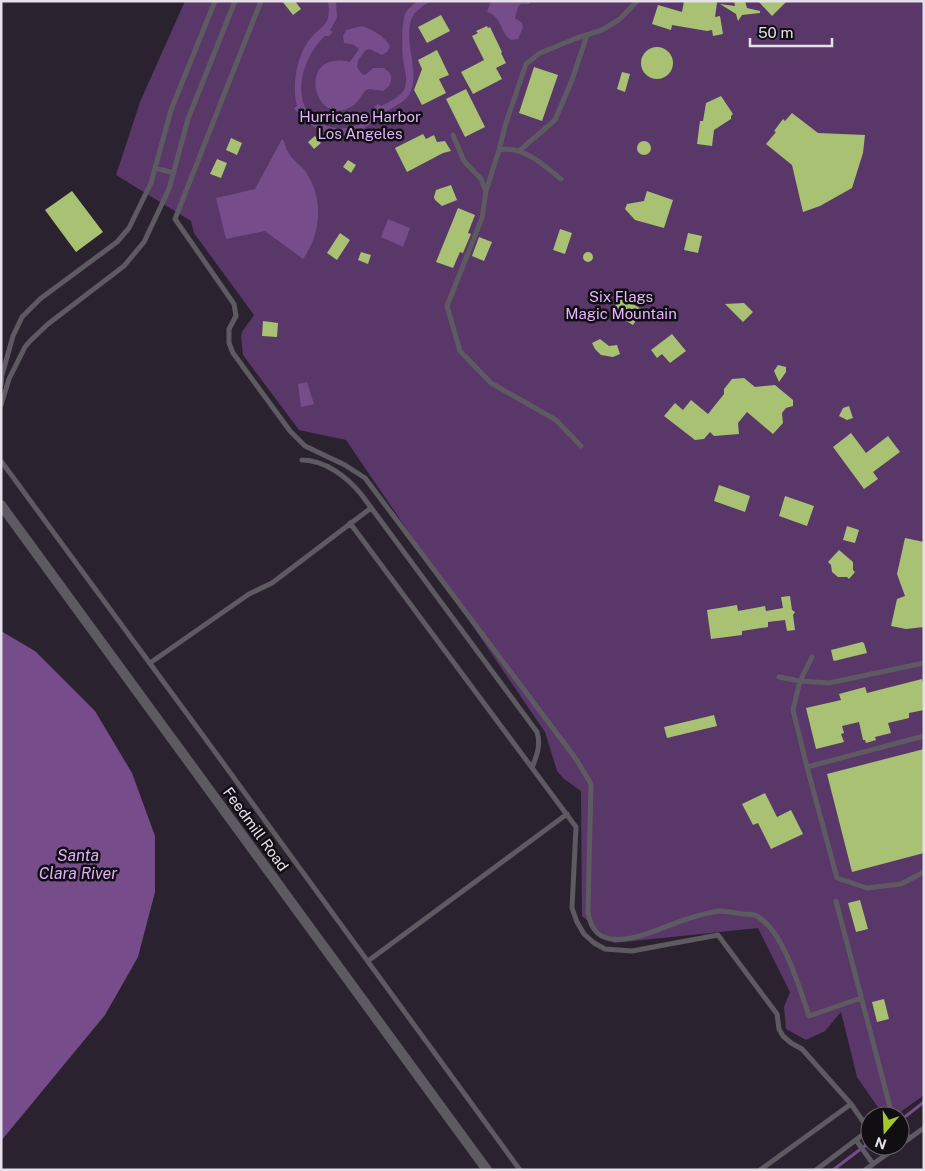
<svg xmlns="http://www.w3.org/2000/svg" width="925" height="1171" viewBox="0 0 925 1171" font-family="'Public Sans',sans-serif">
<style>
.green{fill:#593769}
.water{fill:#764c8a}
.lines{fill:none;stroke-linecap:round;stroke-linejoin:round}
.stream{stroke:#764c8a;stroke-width:3}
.building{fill:#a8c173}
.service{stroke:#5e5a61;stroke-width:5}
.minor{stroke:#5e5a61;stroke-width:10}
.labels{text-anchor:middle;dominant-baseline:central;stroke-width:5;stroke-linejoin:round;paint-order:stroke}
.park-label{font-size:15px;fill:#e4b4fc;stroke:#110e13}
.street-label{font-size:15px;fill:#e6e0e9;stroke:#110e13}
.water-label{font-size:16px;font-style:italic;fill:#dfb0f7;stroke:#110e13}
</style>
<rect width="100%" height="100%" fill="#2b2230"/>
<path class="green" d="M185,1H924V1095L895,1116H884L857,1077L841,1012L825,1031L806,1040L786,1029L784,1007L790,992L758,928L614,943L582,916L581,791L564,779L557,771L545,732L346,440L299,430L243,355L241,337L242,332L254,315L194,233L191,221L116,175L140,102Z"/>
<path class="water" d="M328,1H336L337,18L330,30L333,32L329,36H325C299,59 286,116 331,127C341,130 352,128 361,123C366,119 370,114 375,110L374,107L378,104L381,106C389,102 399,98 404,90C409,79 404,70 403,59C402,48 401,22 406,12C409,8 413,4 417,1H430C424,6 416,10 413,16C401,38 422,75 409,95C402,105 388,109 378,117C364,128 359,136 338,135C322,134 309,126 301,113L297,112L294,108L297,106C292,87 296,60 307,43C320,24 332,29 328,1Z
M491,1H532L529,4H521L518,7L515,18L522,23L523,27L518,39L511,40C499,32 503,17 487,12Z
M362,26C373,30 385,36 390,47L387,52L382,55L370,49L366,50L358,60L357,67L362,74L365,75L373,68H384L390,73C393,81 390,87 383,91L370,89L366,90C361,95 359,101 354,105C314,133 294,49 350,62L359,49L354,45L344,43L343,36L346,30Z
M282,139C286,143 285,148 288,152C292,160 301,165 306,172C324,199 321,234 303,259L265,231L226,239L216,198L255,189Z
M388,219L410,228L403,247L381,237Z
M307,382L314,404L301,407L298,384Z
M1,631L35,651L95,711L132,773L155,836V892L138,957L105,1015L1,1141Z"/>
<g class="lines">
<path class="stream" d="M906,1116L924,1102
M833,1170L870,1142"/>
</g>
<path class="building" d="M282,1H295L301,9L293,15Z
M684,1H716L717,3L715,17L720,16L723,34L713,36L712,30L707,31L672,25L671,30L652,24L658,5L682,12Z
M734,1H745L747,8L760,11V13L742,15L738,21L736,14L720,4L735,6Z
M758,1H787L772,16Z
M441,15L450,31L427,43L418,27Z
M487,26L488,28L490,27L502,52L501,53L506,63L496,68L502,79L473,94L461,72L484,60L472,36L478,33L476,31Z
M641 63a16 16 0 1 1 32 0a16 16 0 1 1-32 0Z
M437,50L449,75L439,79L446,93L422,105L414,90L422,69L418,60Z
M534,67L558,75L542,121L519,113Z
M622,72L630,74L625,92L617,89Z
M466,89L485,127L465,137L446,99Z
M721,96L733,114L731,116V119L714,130L712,146L697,144L700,121H703L706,103Z
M792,113L818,133L865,135L863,153L852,188L820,206L803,212L792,165L766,144L776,132L774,131L783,119L785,121Z
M423,134L426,139L434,135L437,142L445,141L451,151L443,153L407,172L395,148Z
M315,136L321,143L314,149L308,142Z
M231,138L242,143L237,155L226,150Z
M637 148a7 7 0 1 1 14 0a7 7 0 1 1-14 0Z
M217,159L227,163L221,178L210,174Z
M348,160L356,165L351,173L343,167Z
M451,185L457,200L442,206L435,200L434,197L436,190Z
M72,191L103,232L76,252L45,210Z
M647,191L673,200L664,228L635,220L625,209L627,204L644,201Z
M458,208L475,215L468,233L471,234L463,253L460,252L453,268L436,262Z
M560,229L572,233L565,254L553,250Z
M340,233L350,240L337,260L327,253Z
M688,233L702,236L698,253L684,250Z
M479,237L492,242L484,261L472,256Z
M583 257a5 5 0 1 1 10 0a5 5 0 1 1-10 0Z
M361,252L371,255L368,264L358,260Z
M621,297L643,310L633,325L611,312Z
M744,303L753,312L743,322L725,304Z
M263,321L278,323L277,337L262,336Z
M672,334L686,351L670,363L662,354L657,358L651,350Z
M600,339L609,346L617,345L620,354L613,357L601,355L595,349L592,343Z
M778,365L786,367V372L779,382L774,371Z
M744,378L755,387L775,385L793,400V406L786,408L782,413L783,423L773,434L747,412L738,423L739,434L714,436L710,432L704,439L695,440L664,416L675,403L683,410L691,400L708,414L724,394V389L732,379Z
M849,406L853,418L847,420L839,416L843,408Z
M851,433L866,453L888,436L900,452L873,472L878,479L864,489L833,447Z
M719,485L750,496L745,512L714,501Z
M785,496L814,506L807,526L779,516Z
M847,526L859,530L855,543L843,540Z
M905,538L924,542V627L906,629L891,626L897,599L905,596L897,574Z
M839,550L853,562V570L855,572L849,579L847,577H838L832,572L831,565L828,562Z
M790,596L792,610L795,612L793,615L795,630L787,631L785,620L768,622V627L742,631V635L711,639L707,610L737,605L738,611L765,606L766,611L783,608L781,597Z
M862,642L864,643L867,653L834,661L833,659L831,650Z
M922,679L924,687V710L909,713V718L888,723L891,733L875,737L876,740L866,743L865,740H863L859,722L842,726L844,733L841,734L844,742L816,749L806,708L841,700L839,694L865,687L867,693Z
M714,715L717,726L667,738L664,727Z
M924,749V853L852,872L827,774Z
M765,793L777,817L791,810L803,834L771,849L758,823L753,825L742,804Z
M860,900L868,929L856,932L848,903Z
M884,999L889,1019L877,1022L872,1002Z"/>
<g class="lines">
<path class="service" d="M261,1L175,219L234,304L236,316L229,329V343L233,353L290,431L305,446L345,465L365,478L576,759L591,784L588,912C595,964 658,928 687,919C697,916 709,912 720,911C727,911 735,913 743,914C747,914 754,914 757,916C784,932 799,987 809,1016L861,998
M453,135L464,161L481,179L486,191
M499,150L506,123L526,64L540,53L577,38L602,30L620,19L637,1
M519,151L555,120L572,80L587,35
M155,168L174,173
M561,179C543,165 523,145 499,150L486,191L482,218L447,306L460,351L491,383L556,420L581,446
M1,385L2,375L13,336L22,317L40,299L117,242L129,228L151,183L171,110L215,1
M1,405L9,379L25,347L30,341L48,324L124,266L144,242L169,189L188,119L235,1
M302,460C325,460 347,477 361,494L537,732C541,745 537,755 532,768
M1,461L207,741L520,1170
M350,523L576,827L572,908L577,922L584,934L594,943L605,949L632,951L718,935L777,1014L779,1029L783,1036L791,1043L802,1049L851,1104L869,1130L816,1170
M812,657L800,681L793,710L807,767L924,736
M150,663L249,594L272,583L371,508
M779,677L800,681L829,683L924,663
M807,767L837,878L867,888L901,884L924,872
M836,901L890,1107L895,1116
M368,961L567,814
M900,1124L909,1139
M856,1140L873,1164
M900,1145L924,1128
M760,1170L851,1104
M865,1170L898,1146"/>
<path class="minor" d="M1,505L487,1170"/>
</g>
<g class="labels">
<g class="park-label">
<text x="360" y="116">Hurricane Harbor<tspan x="360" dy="17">Los Angeles</tspan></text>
<text x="621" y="296">Six Flags<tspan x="621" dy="17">Magic Mountain</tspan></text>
</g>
<g class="street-label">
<text transform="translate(256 829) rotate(54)">Feedmill Road</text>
</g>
<g class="water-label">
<text x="78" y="855">Santa<tspan x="78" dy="18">Clara River</tspan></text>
</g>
</g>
<rect width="925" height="1171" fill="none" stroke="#e6e0e9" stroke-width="5"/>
<g transform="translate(885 1131) rotate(199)"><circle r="24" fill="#110e13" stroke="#666269"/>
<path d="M0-4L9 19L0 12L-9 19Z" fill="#a2c929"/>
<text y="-8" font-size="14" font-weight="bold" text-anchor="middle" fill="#e6e0e9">N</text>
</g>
<path d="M750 38v8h82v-8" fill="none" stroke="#e6e0e9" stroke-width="2.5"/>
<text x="758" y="38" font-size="15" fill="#e6e0e9" stroke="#110e13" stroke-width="4" paint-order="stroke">50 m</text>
</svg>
